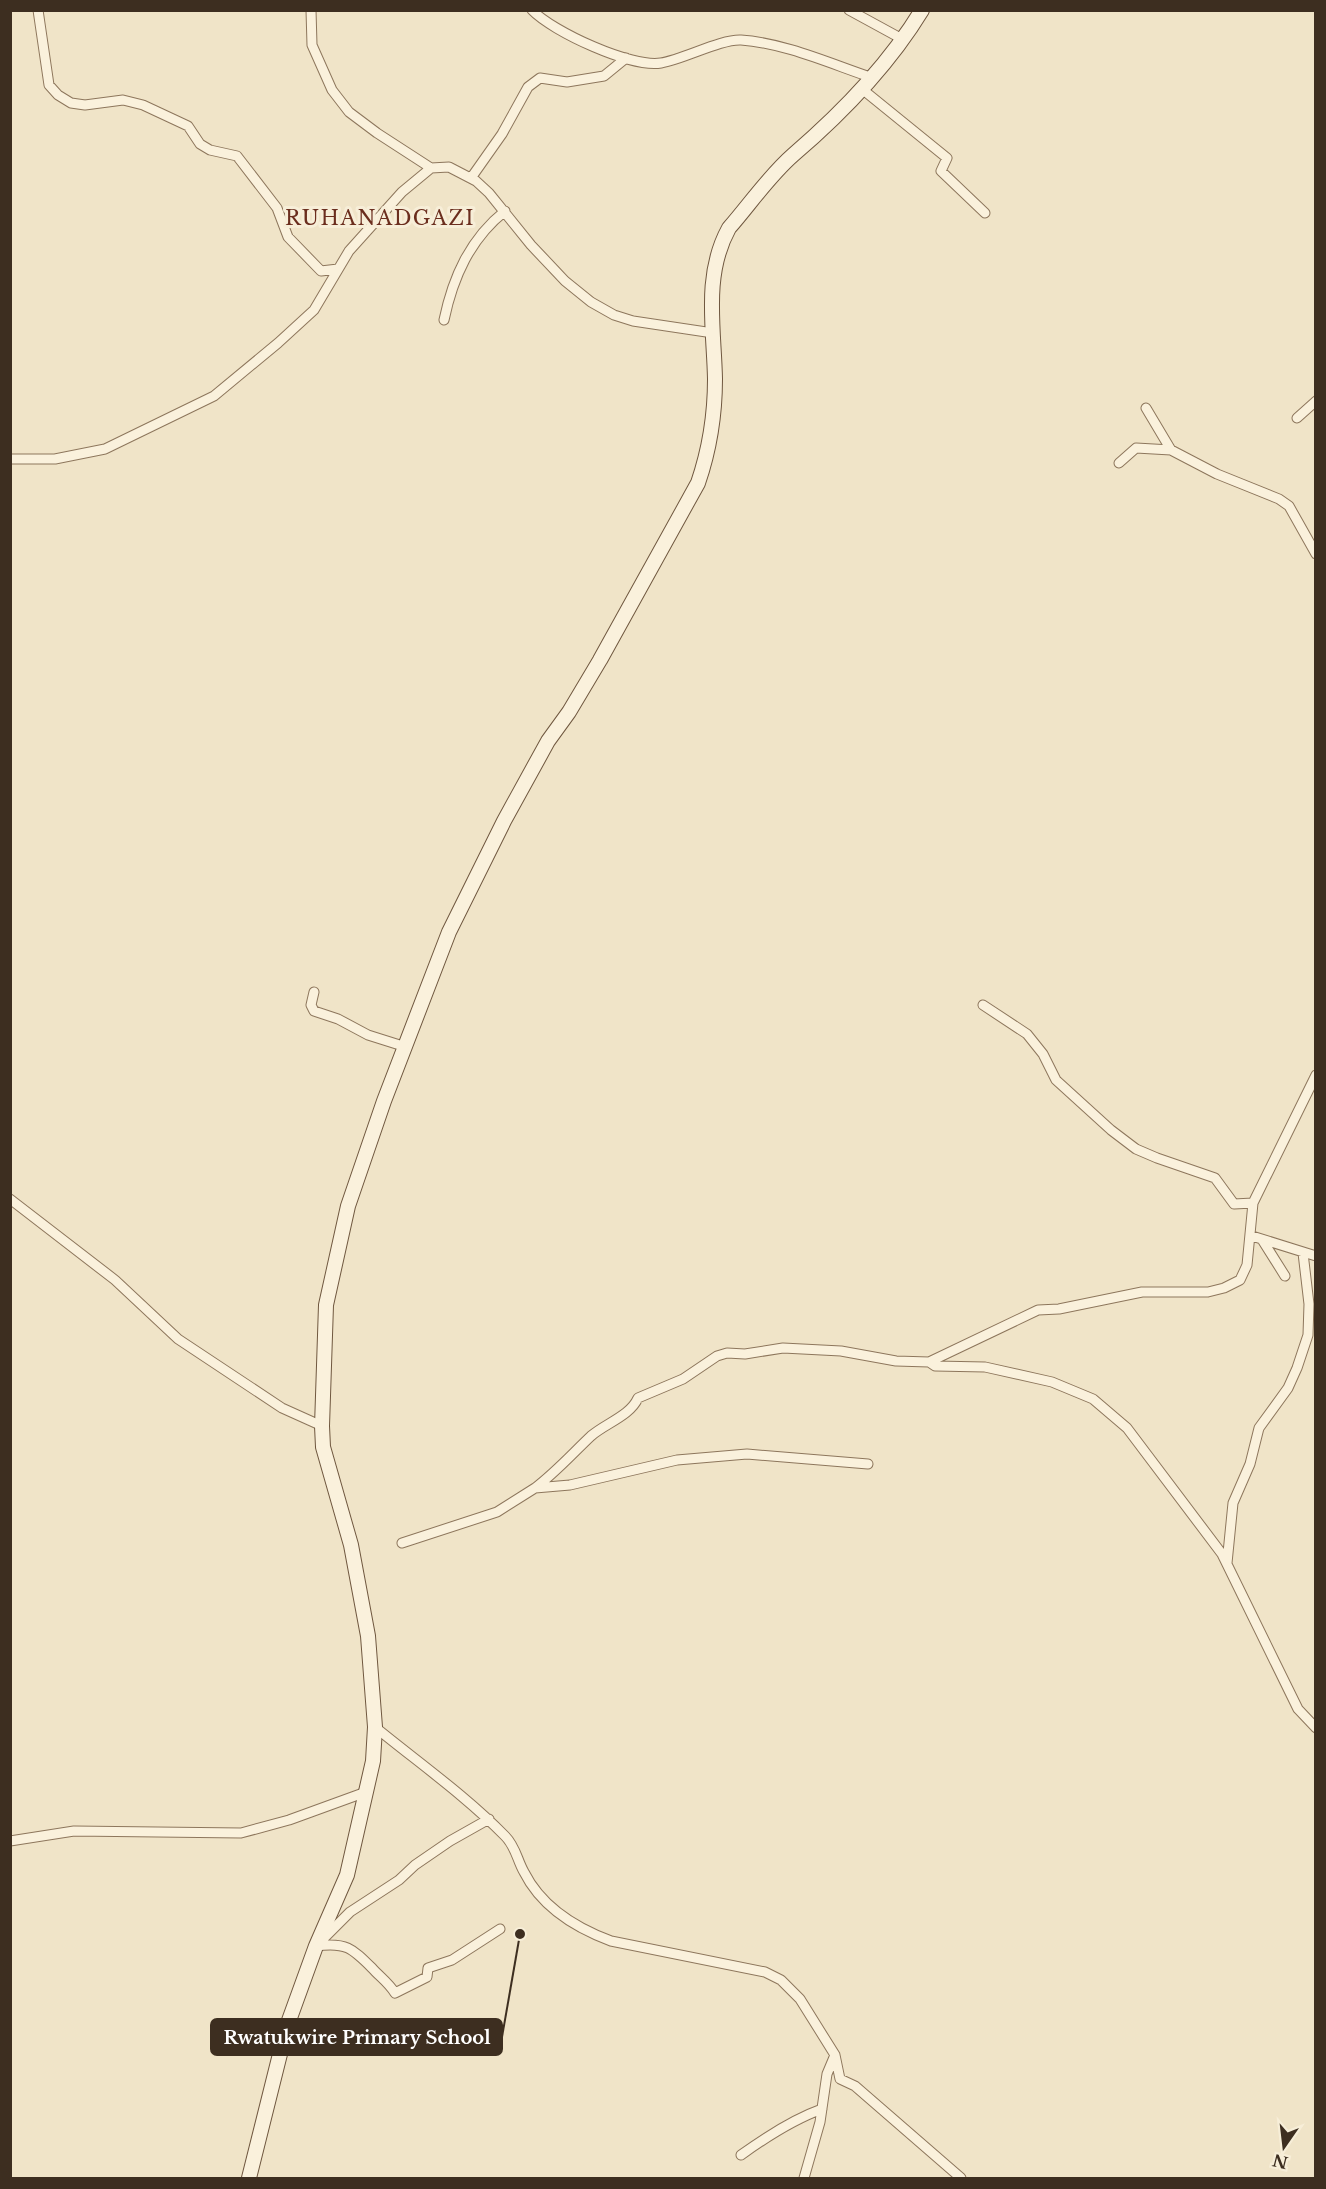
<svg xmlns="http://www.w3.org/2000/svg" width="1326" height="2189" viewBox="0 0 1326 2189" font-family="'Libre Baskerville',serif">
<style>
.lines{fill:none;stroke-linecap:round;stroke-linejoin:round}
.street-casing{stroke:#8d765c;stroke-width:11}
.secondary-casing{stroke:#6f573f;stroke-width:16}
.street{stroke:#faf1dc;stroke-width:9}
.secondary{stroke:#faf1dc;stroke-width:14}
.labels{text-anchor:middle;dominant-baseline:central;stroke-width:6;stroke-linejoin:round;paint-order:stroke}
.quarter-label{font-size:20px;letter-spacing:1.5px;fill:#6b2e1e;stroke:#f7eed8}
.leader{fill:none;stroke:#3d2e20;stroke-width:2}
.callout-dot{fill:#3d2e20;stroke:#f7eed8;stroke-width:2}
.callout{fill:#3d2e20;stroke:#3d2e20;stroke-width:2}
.callout-label{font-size:18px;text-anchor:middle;font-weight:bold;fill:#fff}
</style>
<rect width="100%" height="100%" fill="#f0e4c8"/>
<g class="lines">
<defs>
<path id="street" d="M38,10L49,85L58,95L71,103L85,105L123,100L143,105L188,126L200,144L210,150L237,156L277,208L288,237L321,271L338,269
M311,10L312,45L332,90L349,112L377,133L431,168L449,167L476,181L489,193L531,245L565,281L591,302L614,315L633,321L713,333
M532,10C553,32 632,68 661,63C684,59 721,39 741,40C785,43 831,64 873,78
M849,10L904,40
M862,89L947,158L941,171L985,213
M471,178L502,134L528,87L540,78L567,82L604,76L626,58
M444,320C453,277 470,239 505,211
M1146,408L1171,450L1217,474L1279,499L1289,506L1316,554
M1297,418L1316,401
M10,459H55L105,449L214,396L278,343L314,310L349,251L402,192L431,168
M1119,463L1136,448L1171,450
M314,992L311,1005L314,1011L338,1019L368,1035L406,1047
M983,1005L1027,1034L1043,1054L1056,1080L1111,1130L1136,1149L1157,1158L1215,1178L1234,1204L1253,1203
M10,1199L115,1280L178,1339L282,1408L322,1426
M1252,1236L1316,1256
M1263,1241L1285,1276
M929,1362L1038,1310L1059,1309L1142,1292H1208L1224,1288L1240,1280L1247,1265L1253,1203L1316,1075
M535,1488C556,1472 572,1454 591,1436C606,1423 630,1416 638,1398L683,1379L717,1356L727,1353L745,1354L783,1348L841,1351L896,1361L929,1362L935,1366L985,1367L1052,1382L1093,1399L1127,1428L1222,1554L1298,1709L1316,1728
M402,1543L497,1512L535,1488L570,1485L677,1460L747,1454L868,1464
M1227,1563L1233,1503L1250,1464L1259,1428L1288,1388L1297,1368L1308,1335L1309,1304L1303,1253
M375,1727C419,1763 466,1796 505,1836C516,1847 517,1860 524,1872C542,1908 576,1928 611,1941L765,1972L781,1980L800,1999L835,2055L840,2079L855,2086L961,2178
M10,1841L74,1831L241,1833L289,1820L366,1792
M320,1942L350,1912L399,1880L415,1865L450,1841L489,1819
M316,1946C346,1942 352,1948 372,1968C380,1977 388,1982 395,1993L427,1977L428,1968L452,1960L500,1929
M741,2155C766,2137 794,2119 822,2109
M804,2178L820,2122L827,2074L835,2055"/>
<path id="secondary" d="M249,2178L287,2026L316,1946L347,1875L373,1761L375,1727L368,1636L351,1545L323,1447L322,1426L326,1305L348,1206L384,1101L449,932L504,821L548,741L569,712L600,660L698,483C709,451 715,414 715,379C714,328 703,275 729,228C750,204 769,176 793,155C842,113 888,66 922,10"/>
</defs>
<use href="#street" class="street-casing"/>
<use href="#secondary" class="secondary-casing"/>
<use href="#street" class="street"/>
<use href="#secondary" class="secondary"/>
</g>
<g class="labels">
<g class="quarter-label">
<text x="380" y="218">RUHANADGAZI</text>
</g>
</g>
<path class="leader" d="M520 1934L502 2037"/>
<circle class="callout-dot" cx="520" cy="1934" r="6"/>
<rect class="callout" x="211" y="2019" width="291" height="36" rx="6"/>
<g class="callout-label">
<text x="357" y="2044">Rwatukwire Primary School</text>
</g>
<rect width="1326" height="2189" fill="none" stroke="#3d2e20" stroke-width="24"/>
<g transform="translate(1284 2147) rotate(194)" stroke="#f7eed8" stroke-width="4.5" paint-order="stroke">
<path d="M0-4.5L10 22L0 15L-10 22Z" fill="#3d2e20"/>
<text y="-9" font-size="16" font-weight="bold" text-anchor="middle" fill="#3d2e20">N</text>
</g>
</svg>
